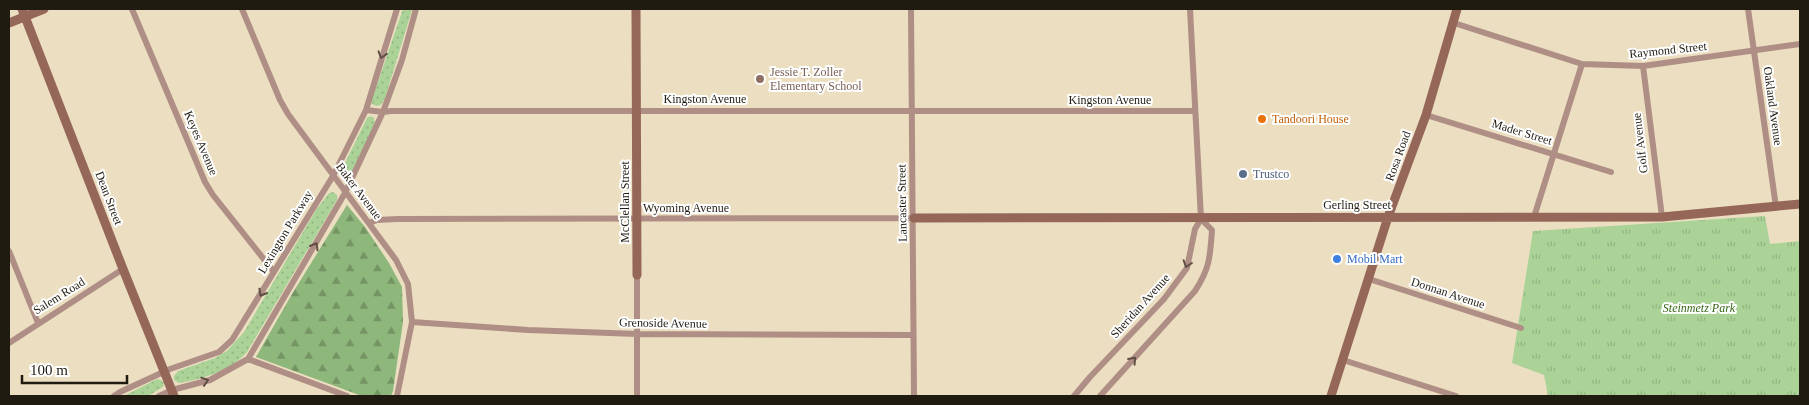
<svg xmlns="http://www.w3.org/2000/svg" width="1809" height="405" viewBox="0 0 1809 405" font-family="Georgia,serif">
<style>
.grass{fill:url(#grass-dots)}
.forest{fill:url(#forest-firs)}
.park{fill:url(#park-tufts)}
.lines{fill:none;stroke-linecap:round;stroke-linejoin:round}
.street{stroke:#af8e85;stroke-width:6}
.secondary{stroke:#956759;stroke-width:9}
.oneway{stroke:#604f45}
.education-dot{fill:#8d6e63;stroke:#fff;stroke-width:2}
.food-dot{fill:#e8710a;stroke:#fff;stroke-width:2}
.service-dot{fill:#5c6f8a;stroke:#fff;stroke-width:2}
.shop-dot{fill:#3f7fe0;stroke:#fff;stroke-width:2}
.labels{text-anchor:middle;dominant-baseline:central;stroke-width:4;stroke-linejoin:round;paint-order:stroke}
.street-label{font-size:12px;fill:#201b10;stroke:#fff}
.education-label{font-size:12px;fill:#785e54;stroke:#fff;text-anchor:start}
.food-label{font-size:12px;fill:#c56008;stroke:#fff;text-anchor:start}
.service-label{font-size:12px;fill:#4e5e75;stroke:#fff;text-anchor:start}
.shop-label{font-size:12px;fill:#366cbe;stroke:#fff;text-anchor:start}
.park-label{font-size:12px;font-style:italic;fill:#336513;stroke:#fff}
</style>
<defs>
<pattern id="grass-dots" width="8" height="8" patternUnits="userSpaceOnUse" patternTransform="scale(1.25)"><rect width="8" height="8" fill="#abd398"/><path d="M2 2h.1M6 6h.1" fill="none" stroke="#93b582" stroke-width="1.8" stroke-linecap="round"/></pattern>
<pattern id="forest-firs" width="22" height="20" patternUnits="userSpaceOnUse" patternTransform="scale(1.25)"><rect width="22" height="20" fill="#8eb77c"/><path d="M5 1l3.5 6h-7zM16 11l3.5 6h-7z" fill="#749464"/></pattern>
<pattern id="park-tufts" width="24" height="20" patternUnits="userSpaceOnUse" patternTransform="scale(1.25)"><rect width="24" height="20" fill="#abd398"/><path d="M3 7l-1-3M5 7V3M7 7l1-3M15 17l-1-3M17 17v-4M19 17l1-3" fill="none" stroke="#93b582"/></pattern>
</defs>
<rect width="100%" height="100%" fill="#ecdec1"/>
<path class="grass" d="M403,9H412L409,20L385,98L381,105L376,106L372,104V99Z
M371,116L374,118L375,123L349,178L345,179L340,173L367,118Z
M333,192L337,195V200L247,352C232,370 201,380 179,383L174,380V376L178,371L215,358L227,351L244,332L316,210L329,193Z
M157,379L161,380L164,383L163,387L148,396H124Z"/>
<path class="forest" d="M347,205L365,227L389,263L402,287L403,322L393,391L391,396H362L256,357L292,294Z"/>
<path class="park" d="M1765,216L1770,244L1800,241V396H1548L1544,375L1512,363L1533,231Z"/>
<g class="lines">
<path class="street" d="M132,9L205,182L213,195L274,272
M242,9L280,100L288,114L396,260L408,284L412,322L397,396
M911,9L914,396
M1748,9L1776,207
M1454,23L1582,64L1643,66L1800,44
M1643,66L1662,217
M366,110L383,112L391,111H1194
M1426,115L1611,172
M1534,217L1582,64
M369,223L377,220L398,219L914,218
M9,251L38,323
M1369,279L1521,328
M412,322L528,330L637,334L913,335
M9,343L123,269
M248,359L347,396
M1343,360L1456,396
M114,396L120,392L170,369L219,352L232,340L333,176L366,110L397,9
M159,396L172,390L210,380L248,359L345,193L383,112L402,60L416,9
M637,396V275
M1074,396L1090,377L1164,299L1187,268L1195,229L1201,219L1190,9
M1100,396L1195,291C1210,268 1210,257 1212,230L1201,219"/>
<path class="secondary" d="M22,9L123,269L174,396
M636,9L637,275
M9,23L44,9
M914,218L1662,217L1800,204
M1331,396L1388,217L1426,115L1457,9"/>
</g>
<defs><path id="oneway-chevron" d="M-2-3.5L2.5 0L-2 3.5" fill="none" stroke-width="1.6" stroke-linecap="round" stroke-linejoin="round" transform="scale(1.25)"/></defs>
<g class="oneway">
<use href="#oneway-chevron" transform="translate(382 55) rotate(107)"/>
<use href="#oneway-chevron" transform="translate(315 246) rotate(-60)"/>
<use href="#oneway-chevron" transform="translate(1187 264) rotate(108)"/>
<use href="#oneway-chevron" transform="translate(262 293) rotate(120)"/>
<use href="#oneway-chevron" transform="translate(1133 360) rotate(-48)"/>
<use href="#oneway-chevron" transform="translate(205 381) rotate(-18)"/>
</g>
<circle class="education-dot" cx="760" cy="79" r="5"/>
<circle class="food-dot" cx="1262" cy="119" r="5"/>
<circle class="service-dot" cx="1243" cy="174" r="5"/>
<circle class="shop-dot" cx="1337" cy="259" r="5"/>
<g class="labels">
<g class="street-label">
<text transform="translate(1668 50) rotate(-6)">Raymond Street</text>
<text x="705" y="99">Kingston Avenue</text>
<text x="1110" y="100">Kingston Avenue</text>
<text transform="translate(1773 106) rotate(82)">Oakland Avenue</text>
<text transform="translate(1522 132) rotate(17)">Mader Street</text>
<text transform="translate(201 143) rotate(67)">Keyes Avenue</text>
<text transform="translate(1640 143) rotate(-97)">Golf Avenue</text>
<text transform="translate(1398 156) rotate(-70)">Rosa Road</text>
<text transform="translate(359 191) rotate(53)">Baker Avenue</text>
<text transform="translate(109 198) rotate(69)">Dean Street</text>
<text transform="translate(625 202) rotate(-90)">McClellan Street</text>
<text transform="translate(902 203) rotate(-91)">Lancaster Street</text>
<text x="1357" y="205">Gerling Street</text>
<text x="686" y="208">Wyoming Avenue</text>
<text transform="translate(285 232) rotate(-59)">Lexington Parkway</text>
<text transform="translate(1448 293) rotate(18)">Donnan Avenue</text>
<text transform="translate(59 296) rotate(-32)">Salem Road</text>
<text transform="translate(1140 306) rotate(-48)">Sheridan Avenue</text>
<text transform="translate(663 323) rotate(1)">Grenoside Avenue</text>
</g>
<g class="education-label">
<text x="770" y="72">Jessie T. Zoller<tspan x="770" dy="14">Elementary School</tspan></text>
</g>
<g class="food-label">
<text x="1272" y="119">Tandoori House</text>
</g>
<g class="service-label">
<text x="1253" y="174">Trustco</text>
</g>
<g class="shop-label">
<text x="1347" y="259">Mobil Mart</text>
</g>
<g class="park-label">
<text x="1699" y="308">Steinmetz Park</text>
</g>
</g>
<rect width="1809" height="405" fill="none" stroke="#201b10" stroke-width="20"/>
<path d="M22 375v8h105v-8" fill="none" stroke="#201b10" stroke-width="2.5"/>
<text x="30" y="375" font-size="15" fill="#201b10" stroke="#ffffff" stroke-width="4" paint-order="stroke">100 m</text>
</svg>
